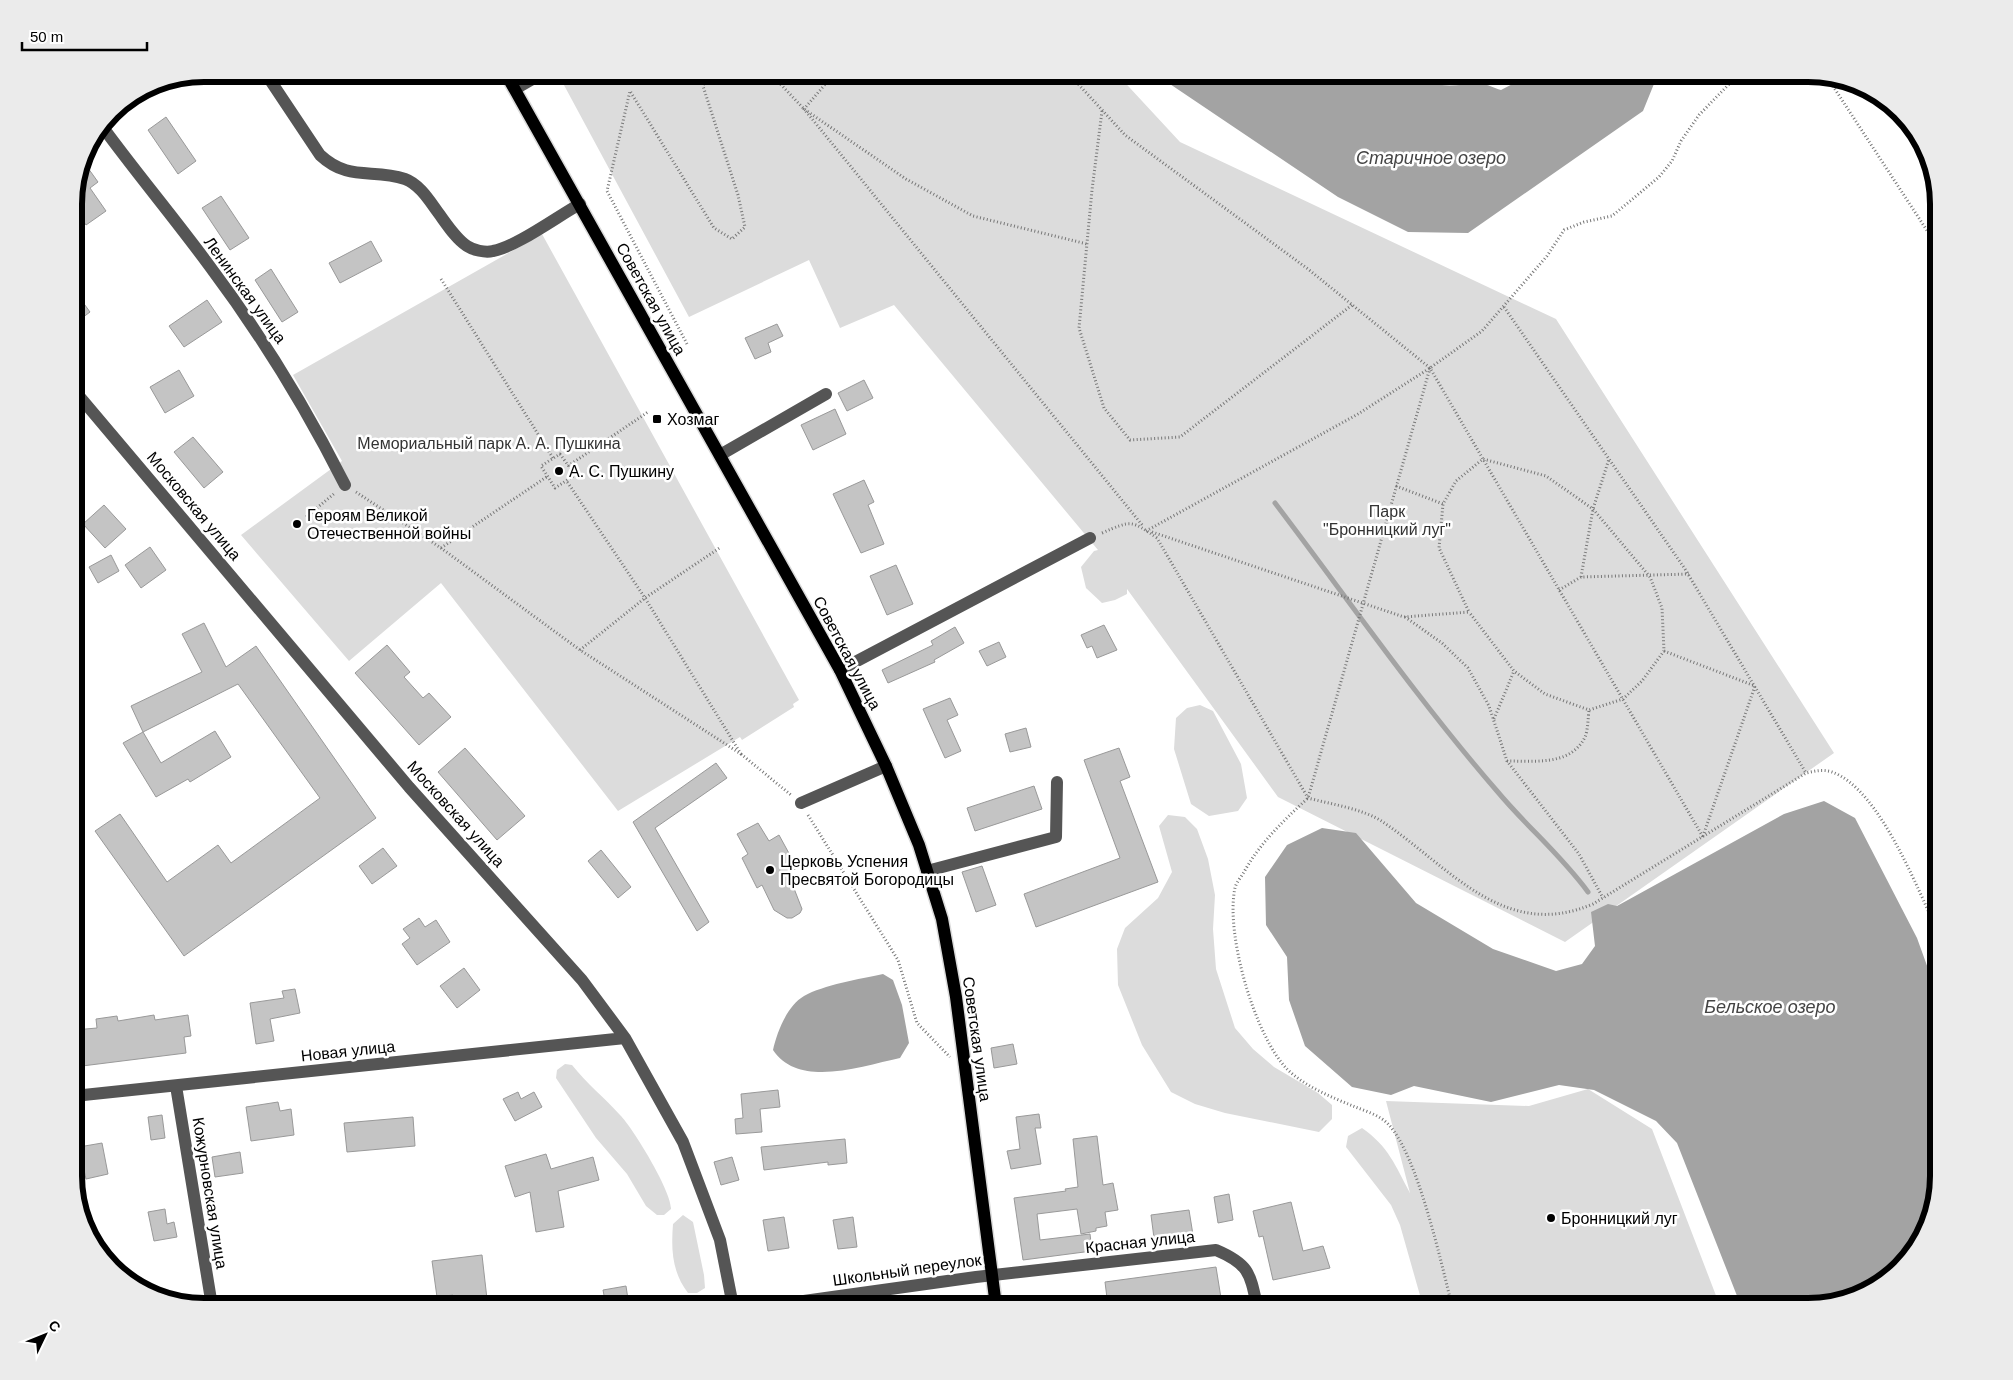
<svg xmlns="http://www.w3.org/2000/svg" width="2013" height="1380" viewBox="0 0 2013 1380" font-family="Helvetica,sans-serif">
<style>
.green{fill:#dcdcdc}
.water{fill:#a3a3a3}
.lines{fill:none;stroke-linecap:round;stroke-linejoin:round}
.stream{stroke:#a3a3a3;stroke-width:5}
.building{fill:#c4c4c4;stroke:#999}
.major-casing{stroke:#dbdbdb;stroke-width:15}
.path{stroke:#777;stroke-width:3;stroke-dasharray:1 2.5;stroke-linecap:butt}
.minor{stroke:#555;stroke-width:12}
.major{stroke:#000;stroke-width:12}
.poi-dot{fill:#000;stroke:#fff;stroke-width:2}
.labels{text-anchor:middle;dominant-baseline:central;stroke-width:5;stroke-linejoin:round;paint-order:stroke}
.street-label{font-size:16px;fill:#000;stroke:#fff}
.poi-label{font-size:16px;fill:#000;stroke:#fff;text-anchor:start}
.park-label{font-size:16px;fill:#333;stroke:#fff}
.water-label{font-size:18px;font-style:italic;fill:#444;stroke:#fff}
.rim{fill:none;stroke:#000;stroke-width:6}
</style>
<rect width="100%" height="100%" fill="#fff"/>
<path class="green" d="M558,74H1117L1180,142L1556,319L1834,753L1565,942L1278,797L1127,589V594L1115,600L1102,603L1086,588L1081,567L1094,551L1098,550L894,305L840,328L809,260L689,317Z
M542,234L799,700L793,704L794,707L742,740L740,737L618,811L441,583L349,661L241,535L342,461L293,375Z
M1200,705L1213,711L1241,764L1247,798L1238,811L1209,816L1191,804L1174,749L1176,718L1187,708Z
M1168,815L1185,817L1197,829L1208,859L1215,895L1213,929L1216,969L1235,1028L1253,1049L1274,1067L1318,1093L1332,1105V1119L1319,1132L1225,1113L1195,1104L1171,1092L1142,1045L1118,985L1117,949L1125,928L1158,898L1172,872L1159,826Z
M565,1064L572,1065C587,1084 604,1097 620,1115C633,1128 672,1192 671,1209L664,1215H657L646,1206L627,1174L596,1138L556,1078L557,1070Z
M1588,1089L1652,1129L1720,1306H1423L1400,1225L1391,1205L1346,1147L1348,1136L1362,1128C1389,1147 1395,1165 1410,1193L1386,1101L1529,1106Z
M683,1215L693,1222L704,1275L705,1288L697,1293H688C672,1272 671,1250 673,1224Z"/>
<path class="water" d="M1164,74H1420C1439,92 1457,83 1481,84C1487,84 1494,88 1501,90L1532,74H1658L1643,111L1468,233L1408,232L1338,197L1161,78Z
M1824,801L1855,818L1917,938L1939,999V1176L1917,1249L1867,1293L1809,1306H1741L1677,1143L1656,1121L1594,1090L1559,1085L1491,1102L1414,1086L1391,1095L1352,1087L1305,1046L1289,1000L1287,957L1266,925L1265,877L1287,845L1322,828L1356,833L1416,903L1493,949L1556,971L1582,964L1595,946L1591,912L1608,904L1617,906L1784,814Z
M883,974L893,980L902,1005L909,1043L900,1058C862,1066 799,1089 773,1050C777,1032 787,1006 804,996C823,985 860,979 883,974Z"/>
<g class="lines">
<path class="stream" d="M1275,503C1348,599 1418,700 1497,791C1527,827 1560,854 1588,892"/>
</g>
<path class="building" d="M166,117L196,161L178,174L148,130Z
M83,161L98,182L90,188L106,211L86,225L74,208V196Z
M221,196L249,238L230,250L202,208Z
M371,241L382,261L340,283L329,263Z
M271,269L298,312L282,322L255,280Z
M74,290L90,312L74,324Z
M207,300L222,322L184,347L169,326Z
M777,324L783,336L768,343L771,352L755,359L745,338Z
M179,370L194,396L165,413L150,387Z
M864,380L873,398L847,411L838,393Z
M835,409L846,434L813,450L801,425Z
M193,437L223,472L204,488L174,452Z
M864,480L874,502L868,505L884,544L861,553L833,494Z
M104,505L126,529L105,548L83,524Z
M150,547L166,570L141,588L125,565Z
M111,555L119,571L98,583L89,567Z
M896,565L913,604L887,615L870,576Z
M204,623L226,667L256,646L376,818L184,956L95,831L120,814L167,882L218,845L231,863L320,798L238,684L143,732L131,706L202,672L182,634Z
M1104,625L1117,650L1097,658L1092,646L1087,648L1081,635Z
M955,627L964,643L934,660L935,662L888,683L882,670L933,645L931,641Z
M999,642L1006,657L987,666L979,651Z
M387,645L410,672L404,677L423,698L429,693L451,717L419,745L355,673Z
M950,698L958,715L947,720L961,751L945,758L923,709Z
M1026,728L1031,747L1010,752L1005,734Z
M215,731L231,757L190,782L188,779L156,797L123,743L143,732L161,763Z
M465,748L525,816L497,840L438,772Z
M1119,748L1130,777L1120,781L1158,882L1036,927L1024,894L1120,858L1084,760Z
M716,763L727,778L655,828L709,922L697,931L633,822Z
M1034,786L1042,809L975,831L967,808Z
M758,823L769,841L779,835L797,868L788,873L802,909L800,913L792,918H787L774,910L762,885L757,888L742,858L748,854L737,834Z
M383,848L397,866L372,884L359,866Z
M601,850L631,887L618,898L588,861Z
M982,866L996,905L976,912L962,872Z
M419,918L425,927L436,920L450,942L417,965L402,944L410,938L403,929Z
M464,968L480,990L457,1008L440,986Z
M295,989L300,1013L270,1019L274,1041L256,1044L250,1003L284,998L282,991Z
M154,1015L155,1020L188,1015L191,1036L184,1037L186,1053L74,1067V1030L97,1028L96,1019L117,1016L118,1021Z
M1013,1044L1017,1064L994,1068L991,1048Z
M778,1090L780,1107L760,1109L762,1132L736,1134L735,1119L743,1118L741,1094Z
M518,1092L521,1099L534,1092L542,1107L515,1121L503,1099Z
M278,1102L280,1111L291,1109L294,1135L251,1141L246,1107Z
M1039,1114L1041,1128H1035L1041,1164L1011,1169L1007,1151L1020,1149L1016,1117Z
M162,1115L165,1138L151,1140L148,1117Z
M413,1117L415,1146L347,1152L344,1123Z
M1097,1136L1103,1185L1113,1183L1118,1210L1105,1212L1107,1226L1096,1228V1231L1081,1234L1077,1209L1037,1214L1040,1240L1090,1234L1092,1251L1023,1260L1014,1198L1066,1191L1065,1189L1078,1187L1073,1139Z
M845,1139L847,1163L828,1165V1162L764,1170L761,1147Z
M102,1143L108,1174L86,1179L79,1147Z
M240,1152L243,1173L215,1177L212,1157Z
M546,1154L551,1169L593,1157L599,1180L558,1191L564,1227L536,1232L530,1192L515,1197L505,1166Z
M732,1157L739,1180L721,1185L714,1162Z
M1229,1194L1233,1220L1218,1223L1214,1197Z
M1291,1202L1303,1251L1323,1246L1330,1268L1273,1280L1263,1236L1259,1237L1253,1211Z
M165,1209L167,1224L174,1222L177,1237L154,1241L148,1212Z
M1189,1210L1194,1241L1176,1244L1174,1235L1154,1238L1151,1215Z
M784,1217L789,1248L768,1251L763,1220Z
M853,1217L857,1247L838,1249L833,1220Z
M482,1255L487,1299L454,1303L453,1295L437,1297L432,1261Z
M1216,1267L1221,1298L1161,1306H1108L1105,1282Z
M626,1286L629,1306H606L603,1290Z"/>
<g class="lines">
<defs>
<path id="major" d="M506,74L840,670L886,766L919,845L942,919L956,997L996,1306"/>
</defs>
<use href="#major" class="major-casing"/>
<path class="path" d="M771,74L804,109L906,179L973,216L1087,244
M834,74L804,109L1143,526
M1069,74L1125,135L1308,269L1430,368L1703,837
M1829,80L1939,249
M1102,111L1092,190L1079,328L1104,408L1130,440L1180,437L1352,305
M441,279L553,458
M1504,307L1685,569L1806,773
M687,344L607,191L630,91L714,228L732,239L745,227L738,195L703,86L707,74
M1430,368L1308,798C1283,821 1260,843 1244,872C1241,877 1236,883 1235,888C1225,934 1255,1036 1287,1069C1304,1086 1331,1097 1353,1106C1365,1111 1380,1115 1389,1125C1418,1157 1441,1262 1452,1306
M560,454L575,475L555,488L541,466Z
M568,466L648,412
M1396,486L1443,504L1456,481L1483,459L1546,476L1593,509L1650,577L1662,608L1664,651L1642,681L1623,699L1589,710L1545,694L1514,671L1469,612
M356,492L441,548L580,650L741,754L645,598L566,480
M306,517L335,493
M1146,531L1358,414L1430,368L1482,331L1547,256L1564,230L1584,222L1612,216L1659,177L1672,161L1681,141L1699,115L1739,74
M1152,532L1404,617L1469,612L1439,548L1443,504
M1102,533C1132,520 1131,520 1157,538L1308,798C1330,804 1364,809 1383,822C1450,867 1504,942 1593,904L1806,773C1815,771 1823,769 1832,772C1880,789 1917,889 1939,934
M441,548L548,476
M1581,577L1593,509L1609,459
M1559,590L1581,577L1689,574
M1405,617L1442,643L1468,668L1489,706L1507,761L1579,854L1603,898
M580,650L645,598L721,547
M1664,651L1755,686L1703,836
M1494,719L1514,671
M741,754L791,795
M1507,761C1534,761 1571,766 1585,737C1588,730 1588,718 1589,710
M808,815L898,960L917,1023L950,1057"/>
<path class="minor" d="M266,74L320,155C349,182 372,168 405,179C419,184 429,200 437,211C446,223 455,238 467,246C473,250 485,253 493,251C516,247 558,216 580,204
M515,89L541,74
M102,126C137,174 176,220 211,268C262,336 306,408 345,485
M74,390L409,787L582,980L625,1038L683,1142L720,1240L733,1306
M720,455L826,394
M840,670L1090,538
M801,803L886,766
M927,871L1056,837L1057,782
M176,1086L212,1306
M74,1096L625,1038
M768,1306L976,1277L1216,1250C1249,1264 1250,1273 1257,1306"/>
<use href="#major" class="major"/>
</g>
<g class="poi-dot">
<rect x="652" y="414" width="10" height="10" rx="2.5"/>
<circle cx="559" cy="471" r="5"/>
<circle cx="297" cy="524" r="5"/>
<circle cx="770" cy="870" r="5"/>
<circle cx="1551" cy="1218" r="5"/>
</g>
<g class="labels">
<g class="street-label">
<text transform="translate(245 290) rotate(54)">Ленинская улица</text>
<text transform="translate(651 299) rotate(61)">Советская улица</text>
<text transform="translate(194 506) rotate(50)">Московская улица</text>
<text transform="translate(847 653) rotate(62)">Советская улица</text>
<text transform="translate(456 814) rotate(48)">Московская улица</text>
<text transform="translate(977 1039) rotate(82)">Советская улица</text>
<text transform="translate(348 1051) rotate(-6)">Новая улица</text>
<text transform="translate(210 1193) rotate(81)">Кожурновская улица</text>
<text transform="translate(1140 1242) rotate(-6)">Красная улица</text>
<text transform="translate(907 1270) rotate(-8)">Школьный переулок</text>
</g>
<g class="poi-label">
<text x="667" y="419">Хозмаг</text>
<text x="569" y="471">А. С. Пушкину</text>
<text x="307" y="515">Героям Великой<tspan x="307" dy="18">Отечественной войны</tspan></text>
<text x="780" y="861">Церковь Успения<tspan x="780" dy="18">Пресвятой Богородицы</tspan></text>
<text x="1561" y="1218">Бронницкий луг</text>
</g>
<g class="park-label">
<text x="489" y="443">Мемориальный парк А. А. Пушкина</text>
<text x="1387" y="511">Парк<tspan x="1387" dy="18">"Бронницкий луг"</tspan></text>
</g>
<g class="water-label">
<text x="1431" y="158">Старичное озеро</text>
<text x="1770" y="1007">Бельское озеро</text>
</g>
</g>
<path d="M0 0H2013V1380H0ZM204 82H1808A122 122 0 0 1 1930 204V1176A122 122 0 0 1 1808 1298H204A122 122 0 0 1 82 1176V204A122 122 0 0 1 204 82Z" fill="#ebebeb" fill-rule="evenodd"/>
<path class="rim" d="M204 82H1808A122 122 0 0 1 1930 204V1176A122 122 0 0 1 1808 1298H204A122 122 0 0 1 82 1176V204A122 122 0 0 1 204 82Z"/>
<g transform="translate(45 1335) rotate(47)" stroke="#ffffff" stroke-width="4" paint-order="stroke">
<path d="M0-4L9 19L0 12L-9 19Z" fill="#000000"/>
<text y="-8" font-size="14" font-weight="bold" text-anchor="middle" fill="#000000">С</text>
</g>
<path d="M22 42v8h125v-8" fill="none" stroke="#000000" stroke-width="2.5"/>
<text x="30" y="42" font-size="15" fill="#000000" stroke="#ffffff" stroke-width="4" paint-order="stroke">50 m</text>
</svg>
